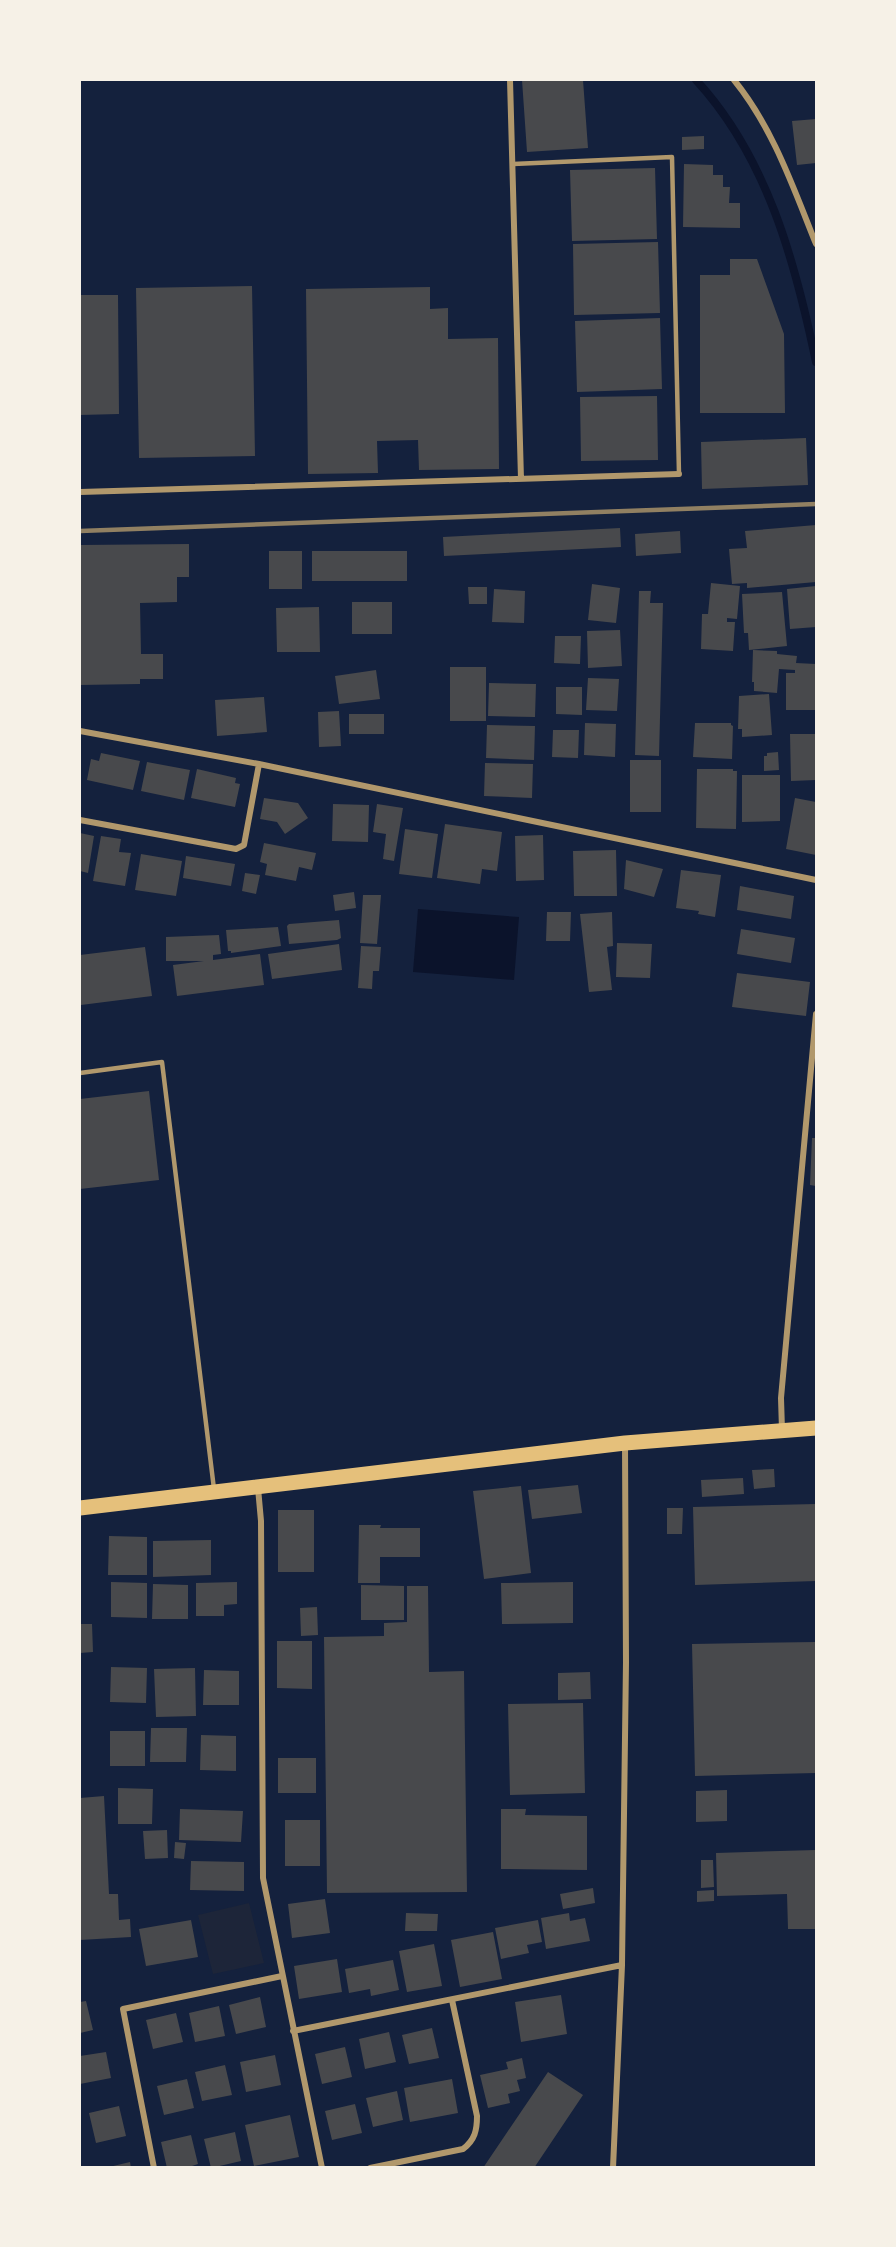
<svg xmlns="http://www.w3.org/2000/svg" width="896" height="2247" viewBox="0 0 896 2247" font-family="'Fira Sans Condensed',sans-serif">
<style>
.green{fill:#1d2539}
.water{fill:#0b132b}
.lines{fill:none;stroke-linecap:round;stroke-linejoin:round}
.stream{stroke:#0b132b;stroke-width:8}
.building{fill:#48494c}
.service{stroke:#b1986c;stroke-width:4.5}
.minor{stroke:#b1986c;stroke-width:6}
.primary{stroke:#e5c07b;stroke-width:15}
.rail{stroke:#918062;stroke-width:4.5}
</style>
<rect width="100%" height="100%" fill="#14213d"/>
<path class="green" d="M249,1903L264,1963L213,1974L198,1915Z"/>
<path class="water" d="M418,909L519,917L514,980L413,972Z"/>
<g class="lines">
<path class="stream" d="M696,80C767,157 795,261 816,362"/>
</g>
<path class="building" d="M522,80H583L588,148L527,152Z
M816,119V163L797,165L792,121Z
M704,136V149L682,150V137Z
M684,164L713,165V175H723V187H730L729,203H740V228L683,227Z
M655,168L657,239L572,241L570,170Z
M658,242L660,313L574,315L573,244Z
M730,259H757L784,334L785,413H700V275H730Z
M252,286L255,456L139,458L136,288Z
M430,287V309L448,308V339L498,338L499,469L419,470L418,440L377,441L378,473L308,474L306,289Z
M80,295H118L119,414L80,415Z
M660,318L662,389L577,392L575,321Z
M657,396L658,460L581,461L580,397Z
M806,438L808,485L702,489L701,442Z
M816,525V582L747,588V583L732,584L729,549L747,548L745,531Z
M620,528L621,547L444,556L443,537Z
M680,531L681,553L636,556L635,534Z
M189,544V577H177V602L140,603L141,654H163V679H140V684L80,685V545Z
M269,551H302V589H269Z
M312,551H407V581H312Z
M711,583L740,586L737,619L727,618V622H735L733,651L701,649L702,614H708Z
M592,584L620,588L616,623L588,620Z
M816,586V627L790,629L787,589Z
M468,587H487V604H469Z
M494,589L525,591L524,623L492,622Z
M639,591H651L650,603H663L659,756L635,755Z
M782,592L787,646L749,650L748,633H744L742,594Z
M352,602H392V634H352Z
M319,607L320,652H277L276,608Z
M620,630L622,666L588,668L587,631Z
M555,636H581L580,664L554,663Z
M753,650L777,651V654L797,656L796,663L816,664V710H786V673H795V670L779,669L777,693L754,691V682H752Z
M450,667H486V721H450Z
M376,670L380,699L339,704L335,676Z
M588,678L619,679L617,711L586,710Z
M489,683L536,684L535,717L488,716Z
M556,687H582V715L556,714Z
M769,694L772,735L742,737V729H738L739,696Z
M264,697L267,732L217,736L215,700Z
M339,711L341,746L319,747L318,712Z
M349,714H384V734H349Z
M585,723L616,724L615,757L584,755Z
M695,723H731V725L733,726L732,759L693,757Z
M487,725L535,726L534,760L486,758Z
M553,730H579L578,758L552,757Z
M790,734H816V780L791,781Z
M778,752L779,770L764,771V756H767V753Z
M101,753L140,761L133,790L87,780L91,759L99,761Z
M630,760H661V812H630Z
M147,762L190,770L184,800L141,791Z
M485,763L533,764L532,798L484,796Z
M197,769L236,778L235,783L240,784L235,807L191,798Z
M697,769H733V771H737L736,829L696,828Z
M742,775H780V821L742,822Z
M264,798L298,803L308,818L285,834L277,822L260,819Z
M795,798L816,802V855L786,849Z
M333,804L369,805L368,842L332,841Z
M377,804L403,808L394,861L383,859L386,834L373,832Z
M445,824L502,832L497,871L482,869L480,884L437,878Z
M405,829L438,834L432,878L399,874Z
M80,833L94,836L88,873L80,871Z
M543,835L544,880L516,881L515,836Z
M101,836L121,839L119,852L131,853L125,886L93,881Z
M264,843L316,853L312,870L299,867L296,881L265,875L267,864L260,862Z
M616,850L617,896H574L573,851Z
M141,854L182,861L176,896L135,890Z
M186,856L235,864L231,886L183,878Z
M626,860L663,869L654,897L624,889Z
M681,870L721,875L715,917L698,914L699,911L676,908Z
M245,873L260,875L256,894L242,891Z
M740,886L794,896L791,919L737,910Z
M354,892L356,908L335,911L333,895Z
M363,895H381L377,944L360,943Z
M547,912H571L570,941H546Z
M612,912L613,946L607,947L612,990L589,992L580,914Z
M339,920L341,938L337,940L289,944L287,926L289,924Z
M278,927L281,946L231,953V951H228L226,930Z
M741,929L795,938L791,963L737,954Z
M219,935L221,954L213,955V960L260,954L264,985L177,996L173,965L204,961H166V937Z
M617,943L652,944L650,978L616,977Z
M339,944L342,970L272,979L268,954Z
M361,946L381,947L379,971H373L372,989L358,988Z
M145,947L152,996L81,1005L80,955Z
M737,973L810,982L806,1016L732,1007Z
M149,1091L159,1180L80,1189V1099Z
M812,1138H816V1186L810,1185Z
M774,1469L775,1487L754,1489L752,1470Z
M743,1478L744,1494L702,1497L701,1480Z
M578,1485L582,1513L532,1519L528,1490Z
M521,1486L531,1573L484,1579L473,1491Z
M816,1504V1581L695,1585L693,1507Z
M667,1508H683L682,1534H667Z
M278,1510H314V1572H278Z
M359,1525H381L380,1528H420V1557H380V1583H358Z
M109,1536L147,1537V1575H108Z
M211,1540V1575L153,1577V1541Z
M111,1582L147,1583V1618L111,1617Z
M237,1582V1604L224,1605V1616H196V1583Z
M573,1582V1623L502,1624L501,1583Z
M153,1584L188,1585V1619H152Z
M361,1585L404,1586V1620H361Z
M407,1586H428L429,1672L464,1671L467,1892L327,1893L324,1637L384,1636V1623L407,1622Z
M317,1607L318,1635L301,1636L300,1608Z
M80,1624H92L93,1652L80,1653Z
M277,1641H312V1689L277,1688Z
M816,1642V1773L695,1776L692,1644Z
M111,1667L147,1668L146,1703L110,1702Z
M195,1668L196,1716L156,1717L154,1669Z
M204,1670L239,1671V1705H203Z
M590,1672L591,1699L558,1700V1673Z
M583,1703L585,1793L510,1795L508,1704Z
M151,1728H187L186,1762H150Z
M110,1731H145V1766H110Z
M201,1735L236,1736V1771L200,1770Z
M278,1758H316V1793H278Z
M118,1788L153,1789L152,1824H118Z
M727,1790V1821L696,1822V1791Z
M104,1796L109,1894H118L119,1920L130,1919L131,1937L80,1940V1798Z
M180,1809L243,1811L241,1842L179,1840Z
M501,1809H526L525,1815L587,1816V1870L501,1869Z
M285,1820H320V1866H285Z
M167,1830L168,1858L145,1859L143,1831Z
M175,1842L186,1843L184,1859L174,1858Z
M816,1850V1929H788L787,1894L717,1896L716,1853Z
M701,1860H713L714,1887L701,1888Z
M191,1861L244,1862V1891L190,1890Z
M593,1888L595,1903L563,1909L560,1894Z
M714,1890V1901L697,1902V1891Z
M325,1899L330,1933L292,1938L288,1904Z
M406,1913L438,1914L437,1931H405Z
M569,1913L570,1921L585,1918L590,1941L546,1949L541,1918Z
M191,1920L198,1957L146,1966L139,1929Z
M538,1920L542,1942L527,1945L529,1953L501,1959L495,1928Z
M493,1932L502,1979L460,1987L451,1940Z
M434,1944L442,1986L407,1992L399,1951Z
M337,1959L342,1992L299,1999L294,1966Z
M393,1960L399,1990L371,1996L370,1989L349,1993L345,1969Z
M561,1995L567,2034L521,2042L515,2002Z
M260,1997L266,2027L236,2034L229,2005Z
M86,2001L93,2030L80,2033V2002Z
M219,2006L225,2036L195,2042L189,2013Z
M176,2013L183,2042L153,2049L146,2020Z
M432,2028L439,2058L409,2064L402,2035Z
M389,2032L396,2062L365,2069L359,2039Z
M345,2047L352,2077L322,2084L315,2054Z
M106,2052L111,2078L80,2084V2056Z
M275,2055L281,2085L246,2092L240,2062Z
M522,2058L526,2078L517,2080L520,2091L508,2094L510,2103L488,2108L480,2075L508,2069L506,2062Z
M225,2065L232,2095L202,2101L195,2072Z
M548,2072L583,2095L534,2168H483Z
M187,2079L194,2108L164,2115L157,2086Z
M452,2079L458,2113L410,2122L404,2088Z
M397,2091L403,2120L373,2127L366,2098Z
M355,2104L362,2133L332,2140L325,2111Z
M119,2106L126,2136L96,2143L89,2113Z
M290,2115L299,2157L254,2166L245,2125Z
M235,2132L241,2161L211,2168L204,2139Z
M191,2135L198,2164L186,2168H167L161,2142Z
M130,2162L131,2168H109V2167Z"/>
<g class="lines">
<path class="service" d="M513,164L672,157L679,474
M80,1073L162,1062L214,1489"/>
<path class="minor" d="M510,80L521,479
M734,80C773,128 793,187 816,244
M80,492C279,485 479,480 679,474
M80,731L259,764L816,880
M80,820L236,849L244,845L259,764
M782,1430L781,1398L816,1014
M258,1488L261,1521L263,1878L322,2168
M293,2031L622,1965
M154,2168L123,2009L282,1976
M370,2168L463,2149C475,2140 477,2130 477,2116L452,2000
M613,2168L622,1965L626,1662L625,1444"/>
<path class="primary" d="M80,1508L625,1443L816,1428"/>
<path class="rail" d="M80,531L816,504"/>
</g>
<rect width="896" height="2247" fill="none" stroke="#f6f1e7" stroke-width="162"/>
</svg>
